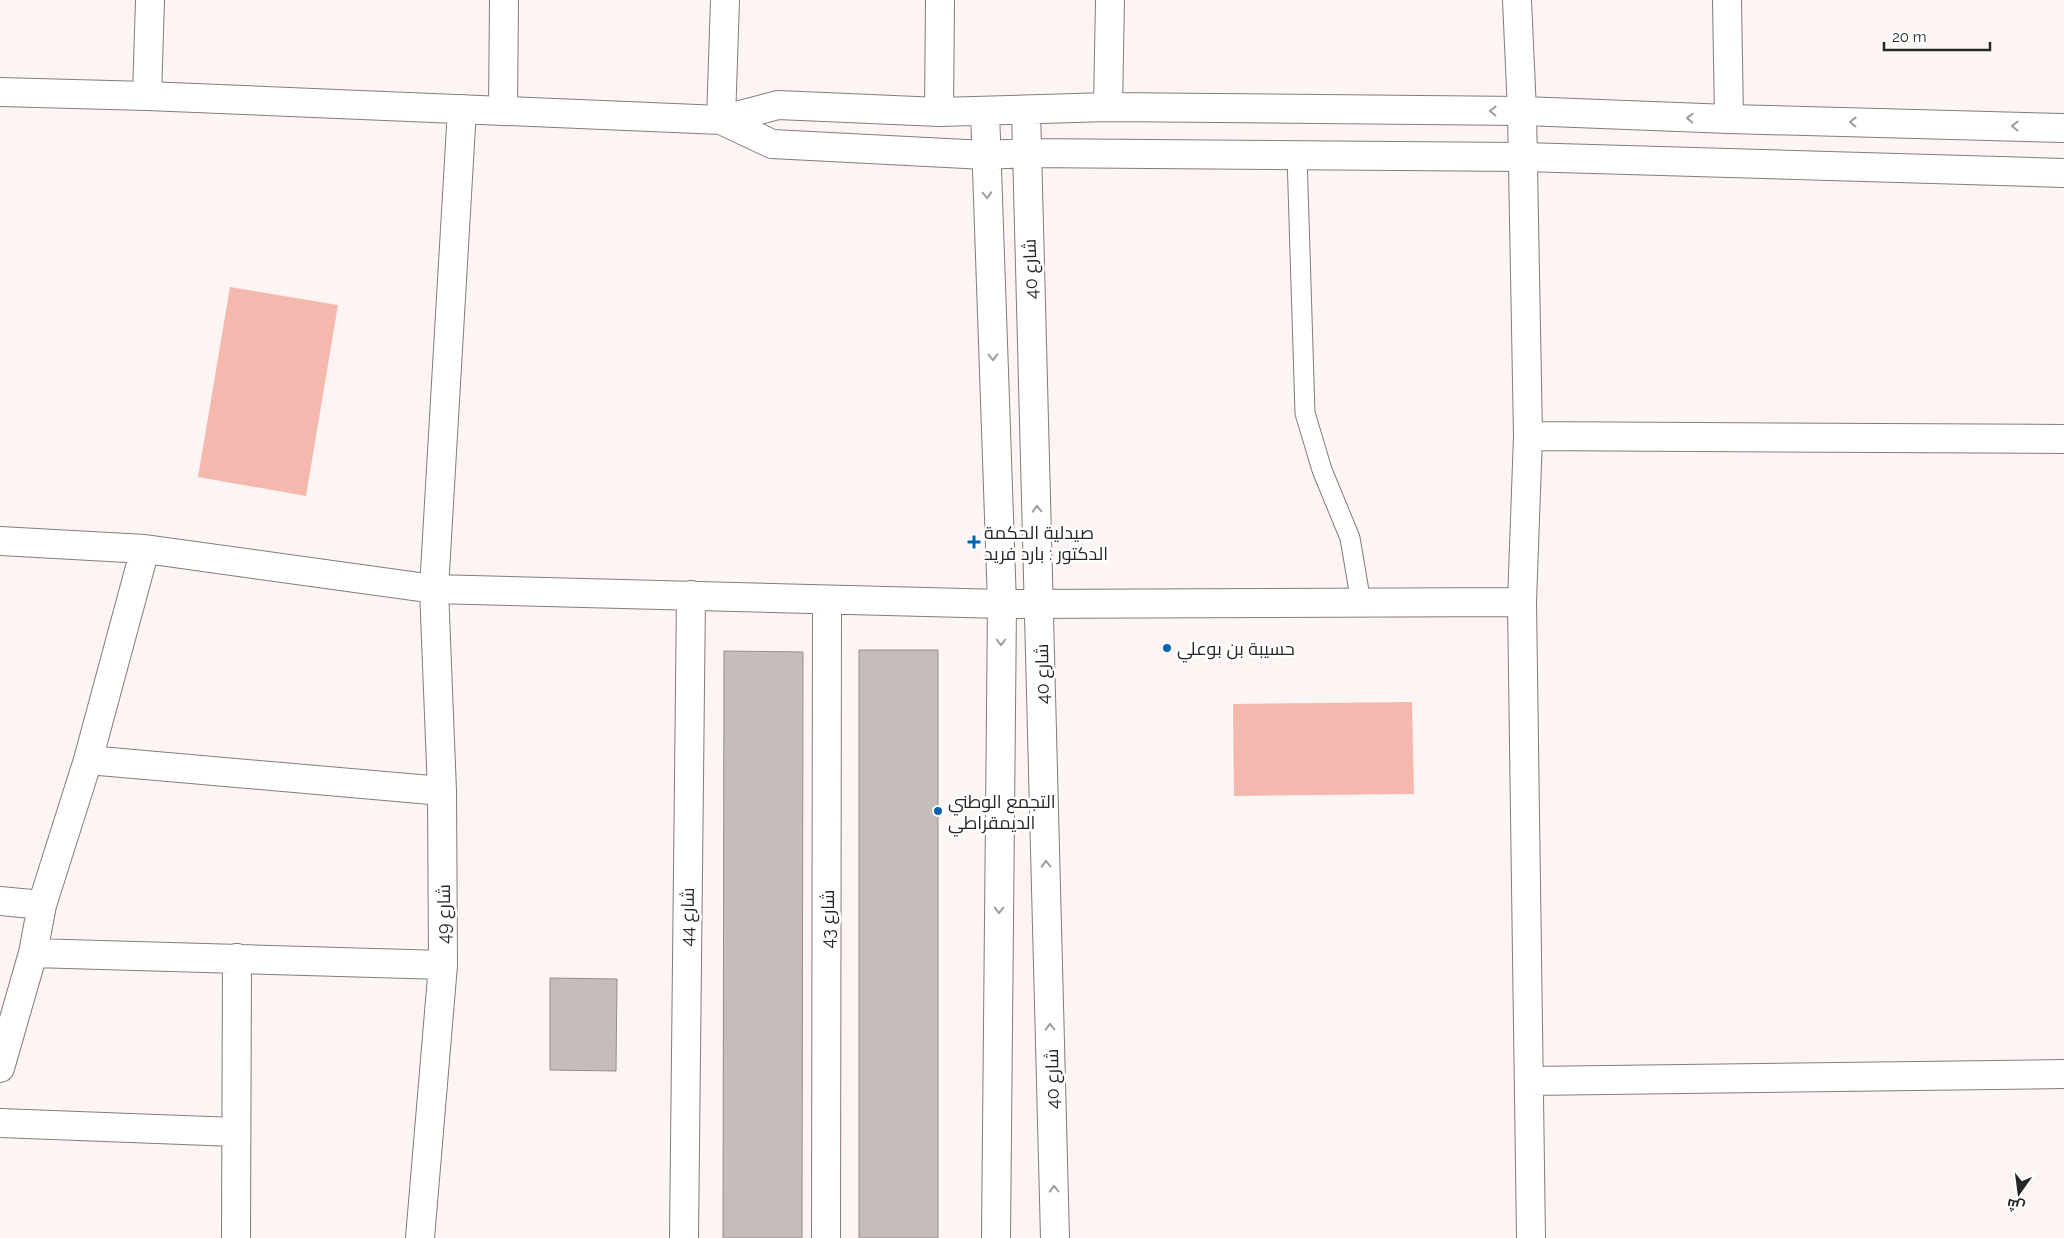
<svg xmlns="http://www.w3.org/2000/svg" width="2064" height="1238" viewBox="0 0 2064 1238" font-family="Raleway,Cairo,sans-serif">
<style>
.green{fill:#f5b8ae}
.building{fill:#c4bdbc;stroke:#948d8c}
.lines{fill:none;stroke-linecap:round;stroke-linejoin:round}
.service-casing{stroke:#837c7b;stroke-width:21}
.minor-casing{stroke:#837c7b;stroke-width:30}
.tertiary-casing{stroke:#837c7b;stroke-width:30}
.service{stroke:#fff;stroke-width:19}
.minor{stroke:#fff;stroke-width:28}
.tertiary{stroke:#fff;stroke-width:28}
.oneway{stroke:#9e9d9d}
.poi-dot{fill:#0064b0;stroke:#fff;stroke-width:2}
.labels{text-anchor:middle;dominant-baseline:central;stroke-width:5;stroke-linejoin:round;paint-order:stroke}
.street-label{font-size:18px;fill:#282625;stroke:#fff}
.poi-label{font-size:18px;fill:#282625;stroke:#fff;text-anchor:start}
</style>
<rect width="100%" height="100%" fill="#fcf5f3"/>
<path class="green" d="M230,287L338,305L306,496L198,477Z
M1412,702L1414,794L1234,796L1233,704Z"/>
<path class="building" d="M859,650H938V1238H859Z
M724,651L803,652L802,1238H723Z
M550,978L617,979L616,1071L550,1070Z"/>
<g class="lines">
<defs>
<path id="service" d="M1297,155L1305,413L1322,470L1350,538L1361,603"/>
<path id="minor" d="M1517,0L1522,111L1528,436L1522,602L1531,1238
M1727,0L1729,119
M147,96L150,0
M1108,107L1110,0
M503,111L504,0
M939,112L940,0
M721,120L725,0
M1528,436L2064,439
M0,541L145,549L434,589L1002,604L1522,602
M88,760L442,791
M0,901L42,905
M33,953L42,905L88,760L145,549
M0,1068L33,953L443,965
M1529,1081L2064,1074
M0,1123L235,1132
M236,1238L237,958
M420,1238L443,965L442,791L434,589L462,109
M684,1238L691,595
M826,1238L827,601"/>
<path id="tertiary" d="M0,92L147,96L721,120
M1026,110L1055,1238
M985,111L1002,604L996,1238
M2064,128L1729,119L1522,111L1108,107L939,112L778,105L721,120L772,144L985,155L1027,153L1523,157L2064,173"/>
</defs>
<use href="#service" class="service-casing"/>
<use href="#minor" class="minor-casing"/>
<use href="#tertiary" class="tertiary-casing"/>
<use href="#service" class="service"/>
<use href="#minor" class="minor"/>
<use href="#tertiary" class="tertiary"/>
</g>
<defs><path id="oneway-chevron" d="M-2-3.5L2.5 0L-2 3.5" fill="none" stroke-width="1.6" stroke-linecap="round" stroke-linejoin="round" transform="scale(1.25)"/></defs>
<g class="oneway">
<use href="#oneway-chevron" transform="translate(1493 111) rotate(-179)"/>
<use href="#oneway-chevron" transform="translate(1690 118) rotate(-178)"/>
<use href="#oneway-chevron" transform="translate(1853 122) rotate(-179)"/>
<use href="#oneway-chevron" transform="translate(2015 126) rotate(-179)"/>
<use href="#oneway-chevron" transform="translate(987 195) rotate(88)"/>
<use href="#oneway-chevron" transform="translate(993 357) rotate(88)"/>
<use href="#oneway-chevron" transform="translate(1037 509) rotate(-92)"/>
<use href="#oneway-chevron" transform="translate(1001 642) rotate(90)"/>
<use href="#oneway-chevron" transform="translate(1046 864) rotate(-91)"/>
<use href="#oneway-chevron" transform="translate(999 910) rotate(90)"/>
<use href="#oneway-chevron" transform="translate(1050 1027) rotate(-91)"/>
<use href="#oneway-chevron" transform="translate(1054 1189) rotate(-91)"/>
</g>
<g class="poi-dot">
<path d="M971.5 534.5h5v5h5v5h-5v5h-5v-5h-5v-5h5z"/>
<circle cx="1167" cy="648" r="5"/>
<circle cx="938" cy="811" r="5"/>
</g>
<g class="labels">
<g class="street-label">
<text transform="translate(1030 269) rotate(-92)">شارع 40</text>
<text transform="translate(1042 674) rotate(-91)">شارع 40</text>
<text transform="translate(443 914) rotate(-90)">شارع 49</text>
<text transform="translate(687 917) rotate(-89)">شارع 44</text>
<text transform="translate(827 919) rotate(-90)">شارع 43</text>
<text transform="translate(1052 1079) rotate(-91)">شارع 40</text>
</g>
<g class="poi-label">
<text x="984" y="532">صيدلية الحكمة<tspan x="984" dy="21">الدكتور : بارد فريد</tspan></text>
<text x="1177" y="648">حسيبة بن بوعلي</text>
<text x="948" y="801">التجمع الوطني<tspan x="948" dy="21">الديمقراطي</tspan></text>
</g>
</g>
<g transform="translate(2019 1193) rotate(194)" stroke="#ffffff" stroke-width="4" paint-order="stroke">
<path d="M0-4L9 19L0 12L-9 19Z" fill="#282625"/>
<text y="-8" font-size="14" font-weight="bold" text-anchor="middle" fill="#282625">ش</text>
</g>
<path d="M1884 42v8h106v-8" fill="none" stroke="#282625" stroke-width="2.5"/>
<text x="1892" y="42" font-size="15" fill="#282625" stroke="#ffffff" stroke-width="4" paint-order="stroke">20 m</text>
</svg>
